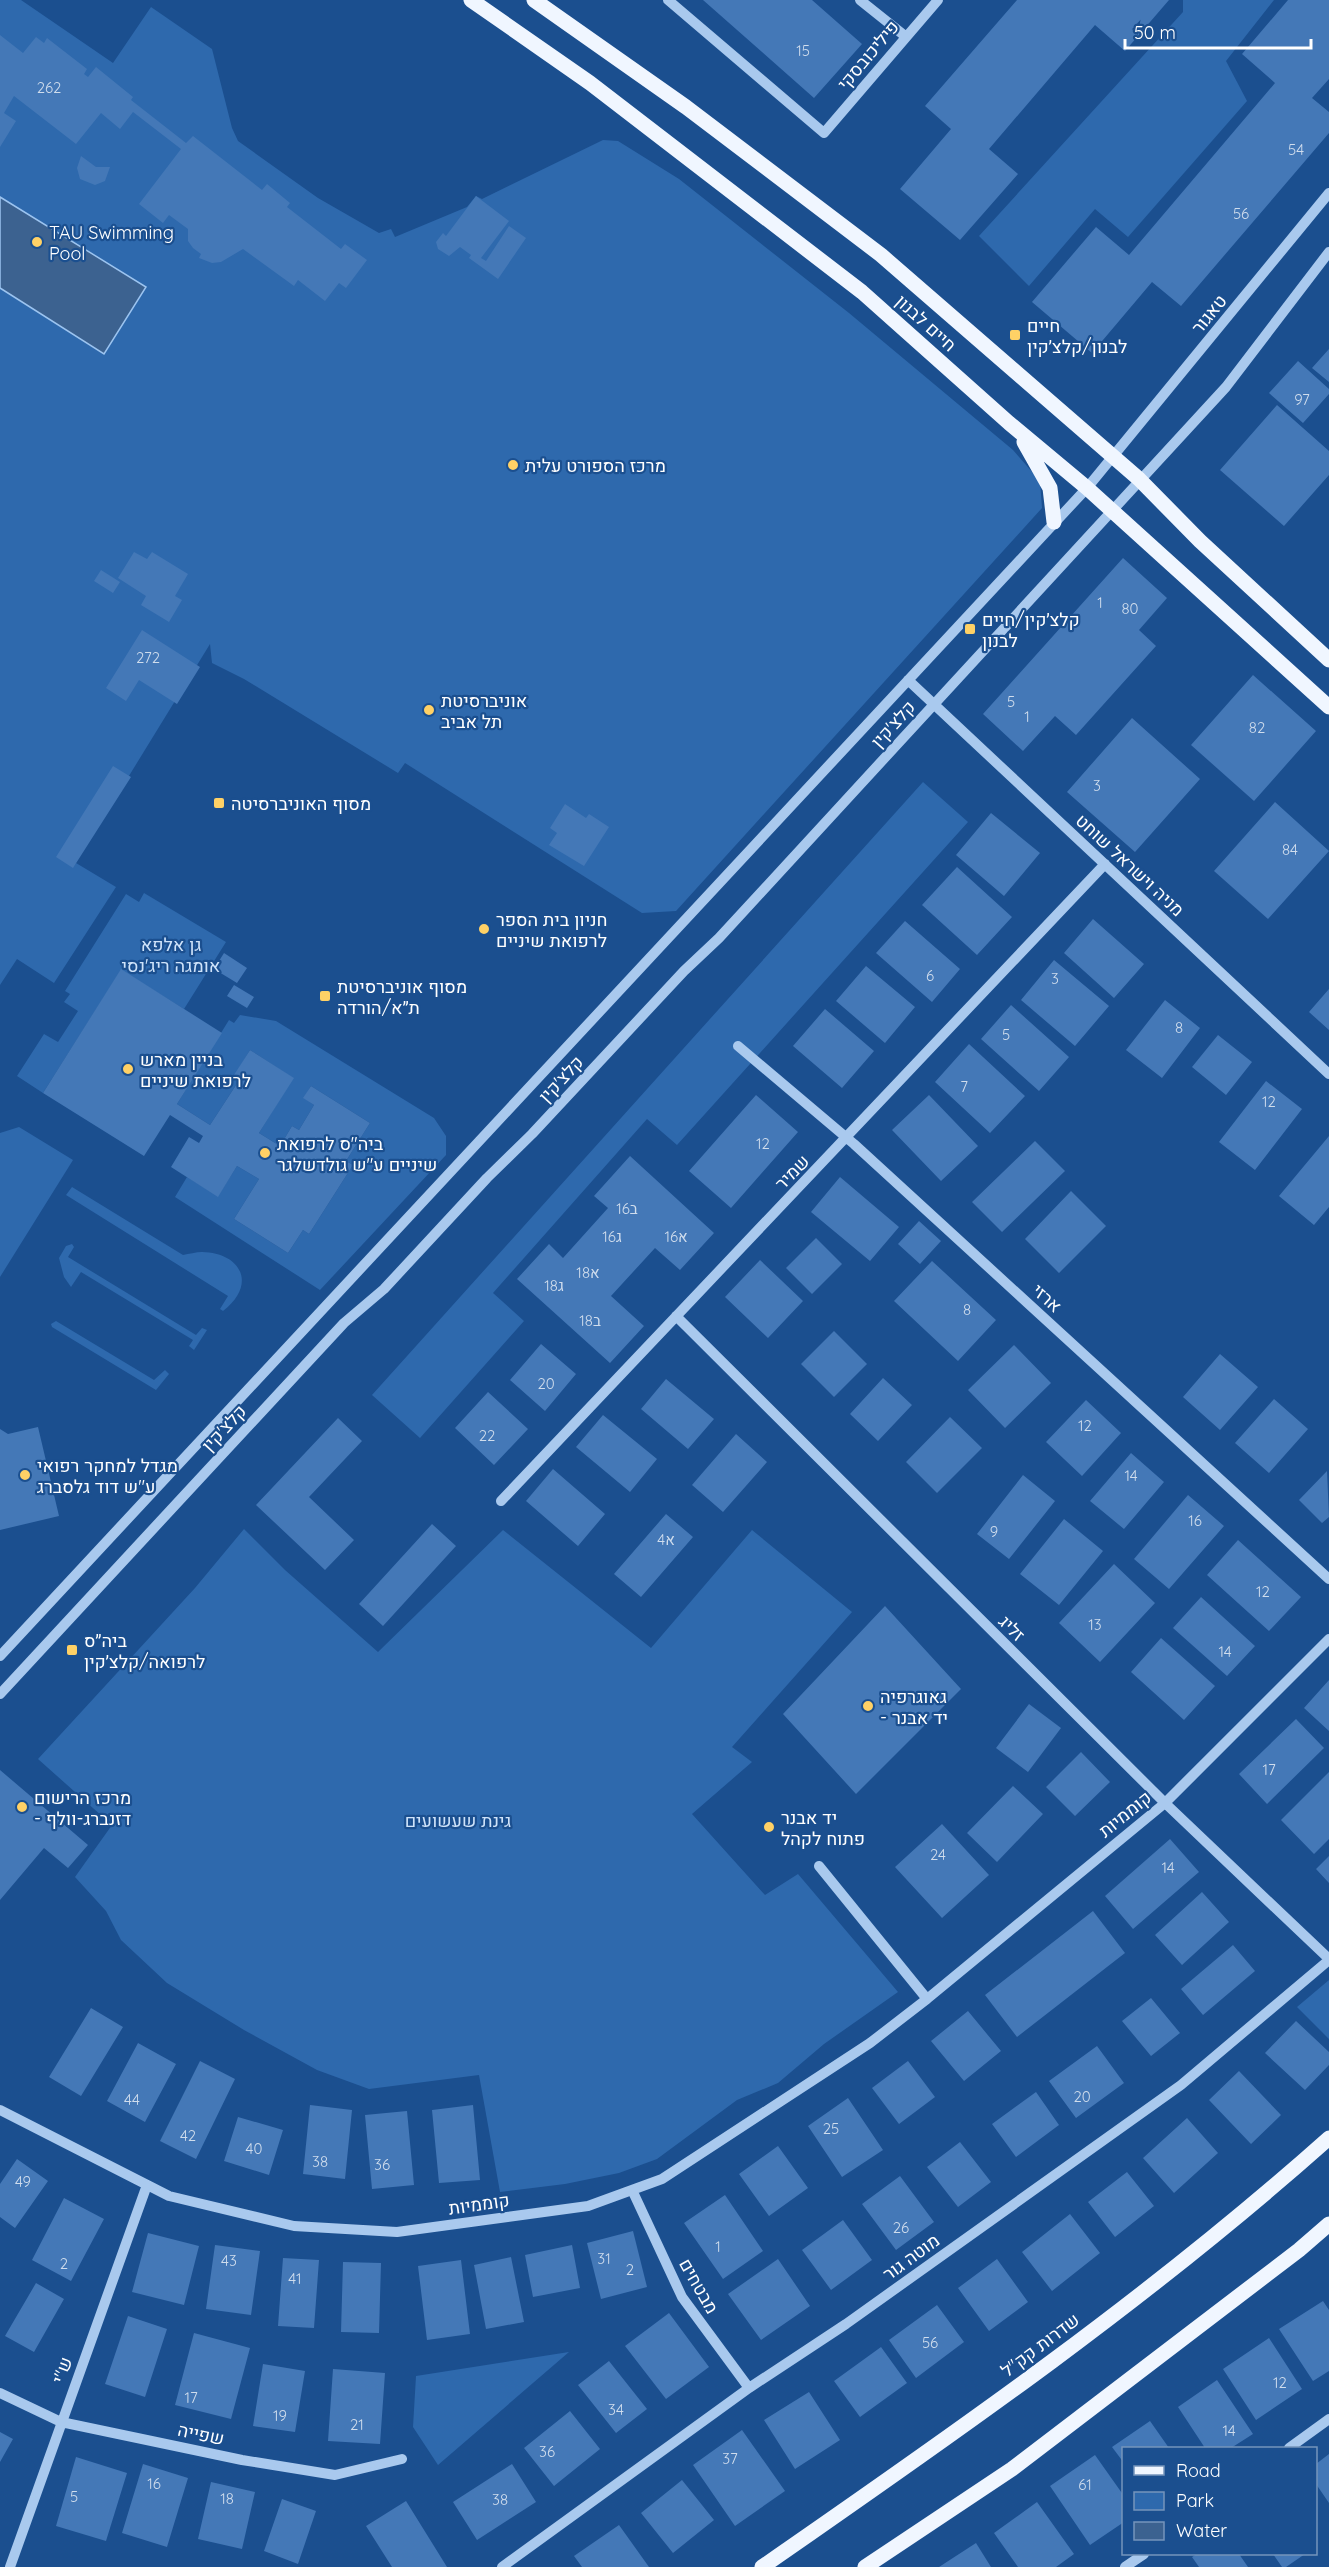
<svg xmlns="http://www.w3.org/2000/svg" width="1329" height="2567" viewBox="0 0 1329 2567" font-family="Quicksand,Heebo,sans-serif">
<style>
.green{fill:#2e69ad}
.water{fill:#3c6290;stroke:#9cc4f0;stroke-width:1.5}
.building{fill:#4478b7}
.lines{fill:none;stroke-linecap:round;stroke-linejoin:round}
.minor{stroke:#a9c9ee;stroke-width:10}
.major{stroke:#f0f6ff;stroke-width:15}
.poi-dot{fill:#ffd166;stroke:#1b4f8f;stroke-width:2}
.labels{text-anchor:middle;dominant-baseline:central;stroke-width:4.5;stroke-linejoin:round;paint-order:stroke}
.number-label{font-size:15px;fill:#d0dded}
.street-label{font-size:18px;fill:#fff;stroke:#1b4f8f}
.poi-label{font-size:18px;fill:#fff;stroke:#1b4f8f;text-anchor:start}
.park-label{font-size:18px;fill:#cfe3fa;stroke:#1b4f8f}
</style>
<rect width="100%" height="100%" fill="#1b4f8f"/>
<path class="green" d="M0,0H21L113,63L151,7L212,49L232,128L238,141L318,198L379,233L391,229L395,237L467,207L476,196L482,199L603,140L618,141L679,179L849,313L1013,450L1040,481L1042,508L676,911L642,913L405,763L398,773L244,679L212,663L210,644L73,867L76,863L116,887L54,983L17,959L0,985Z
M1183,0H1274L1226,61L1247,101L1128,237L1095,209L1029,286L979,236L1183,12Z
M923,782L968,822L677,1145L647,1119L493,1293L524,1321L420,1438L372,1395Z
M144,893L226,942L184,1009L121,970L43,1093L17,1076L44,1034L58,1042L78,1011L64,1002L70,994L65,991L126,894L139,902Z
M240,1015L276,1021L434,1118L446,1136V1155L320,1290L175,1197L187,1177L218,1196L237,1166L259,1179L234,1219L288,1253L303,1230L309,1234L353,1165L346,1161L370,1123L311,1086L304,1098L314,1105L299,1130L292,1126L280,1146L259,1133L293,1078L250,1050L233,1078L238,1082L210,1125L177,1104L229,1020L234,1023Z
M19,1127L73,1160L0,1277V1133Z
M72,1187L183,1255C189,1254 196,1252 202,1252C242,1253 257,1285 223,1311L220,1309L228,1296L66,1195Z
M72,1244L74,1247L68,1257L196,1335L202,1328L207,1330L194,1350L189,1346L193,1340L81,1272L71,1287L64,1277L59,1258L66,1246Z
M56,1321L154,1380L165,1370L169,1374L156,1390L52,1327L51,1324Z
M244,1529L285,1570L378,1652L503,1530L651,1648L752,1530L852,1612L732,1747L752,1762L692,1814L765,1895L798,1874L898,1992L824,2044L778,2083L737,2100L657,2159L619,2173L565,2184L500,2192L479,2075L369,2089L317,2070L244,2030L167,1983L121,1940L106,1911L75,1877L112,1825L38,1759L195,1588Z
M1329,1980V2039L1297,2007Z
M569,2352L438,2465L413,2427L416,2376Z"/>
<path class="water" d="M0,197L146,287L104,354L0,288Z"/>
<path class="building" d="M703,0H812L862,44L814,98Z
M1017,0H1169L1125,51L1095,25L989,149L1018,174L960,240L900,189L951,129L925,106Z
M1288,0H1329V79L1312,98L1329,112V133L1181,306L1152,282L1092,353L1032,302L1096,227L1129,255L1275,83L1242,54Z
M0,35L23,53L36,37L44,43L47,38L87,69L84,74L88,77L96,67L133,97L131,100L186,143L193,136L262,190L267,184L290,203L287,207L341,249L345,244L367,260L346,288L339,283L325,301L298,280L294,286L243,249L221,262L212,263L199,258L201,254L193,248L188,241V229L169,215L163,223L139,204L181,149L133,112L120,129L101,113L76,144L14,96L4,113L16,121L0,147Z
M81,156L96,167H110L105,181L95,185L80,179L77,168Z
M476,196L509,221L481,258L486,261L509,226L526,238L498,279L469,258L471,255L460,247L449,256L438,249L436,242L443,233L446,236Z
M1329,349V382L1312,368Z
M1298,361L1329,389V394L1303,423L1269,393Z
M1277,405L1329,451V475L1284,526L1220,470Z
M134,552L147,559L152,552L188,574L175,596L182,600L169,622L141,605L146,596L118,578Z
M1123,558L1167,598L1139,630L1156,646L1076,735L1055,716L1023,751L983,714Z
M101,570L120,582L113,593L94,581Z
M142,630L200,667L177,704L139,680L126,701L106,688Z
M1253,675L1316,731L1254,801L1191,745Z
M1132,718L1200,779L1135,852L1067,792Z
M113,766L131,777L73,868L56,857Z
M1275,802L1329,851L1268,919L1214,871Z
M565,804L586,818L589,814L609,827L584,866L549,845L557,833L550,828Z
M991,813L1040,853L1004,896L956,855Z
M957,867L1012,917L977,955L922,905Z
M1093,919L1144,964L1114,998L1064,953Z
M905,921L960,969L932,1002L876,953Z
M224,953L247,968L237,983L214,969Z
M1054,960L1109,1006L1075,1046L1021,1000Z
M866,966L915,1007L885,1043L836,1001Z
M121,969L222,1033L177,1104L210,1125L238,1082L232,1078L250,1050L294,1078L259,1133L280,1146L292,1126L299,1130L314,1105L303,1098L311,1086L370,1123L346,1161L353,1165L309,1234L303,1230L288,1253L234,1219L259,1179L237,1166L218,1197L171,1167L189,1137L199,1143L203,1136L170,1115L144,1156L43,1093Z
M234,985L254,997L247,1008L227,996Z
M1329,989V1030L1309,1012Z
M1165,1000L1200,1028L1162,1078L1126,1050Z
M1011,1005L1069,1057L1039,1091L981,1039Z
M825,1009L874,1051L842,1088L793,1046Z
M1218,1035L1252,1062L1226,1095L1192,1067Z
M969,1044L1025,1096L990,1133L935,1082Z
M1266,1081L1302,1109L1255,1170L1219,1142Z
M756,1095L798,1132L731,1208L689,1171Z
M929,1095L978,1146L941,1181L892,1130Z
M1329,1136V1207L1314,1225L1279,1196Z
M1035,1141L1065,1171L1002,1232L972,1202Z
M630,1156L714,1233L680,1270L655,1248L611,1296L644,1326L610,1363L517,1279L549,1244L563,1258L608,1208L594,1196Z
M840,1177L899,1227L870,1261L811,1212Z
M1071,1191L1106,1226L1059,1273L1025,1239Z
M919,1221L941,1241L920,1264L898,1244Z
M816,1238L842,1264L812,1294L786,1268Z
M760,1260L803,1301L768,1338L725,1297Z
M932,1261L996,1320L958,1361L894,1301Z
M834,1331L867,1364L834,1397L801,1364Z
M541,1344L576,1374L545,1411L510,1380Z
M1014,1345L1051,1383L1005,1428L968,1390Z
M1220,1354L1258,1387L1220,1430L1183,1397Z
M883,1378L912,1405L878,1441L850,1414Z
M666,1379L714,1419L688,1449L641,1409Z
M488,1392L528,1429L494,1465L455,1428Z
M1274,1399L1308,1429L1269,1473L1235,1443Z
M1086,1400L1121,1433L1082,1476L1046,1442Z
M603,1415L657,1459L630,1492L576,1447Z
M950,1417L982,1448L937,1493L906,1462Z
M338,1418L362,1441L309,1497L354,1540L325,1570L256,1505Z
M38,1427L59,1516L0,1530V1429L8,1434Z
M736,1434L767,1462L723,1512L692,1485Z
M1131,1453L1164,1482L1124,1529L1090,1501Z
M553,1469L605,1514L578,1546L526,1501Z
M1327,1471L1329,1517L1322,1523L1299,1500Z
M1023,1475L1055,1501L1009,1559L977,1534Z
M1188,1495L1224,1526L1169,1589L1134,1559Z
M666,1514L693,1537L641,1597L614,1574Z
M1064,1519L1103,1551L1059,1605L1020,1574Z
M432,1524L456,1546L383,1626L359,1604Z
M1238,1540L1301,1597L1269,1631L1207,1575Z
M1114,1564L1155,1603L1100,1662L1059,1623Z
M1201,1597L1255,1646L1227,1676L1173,1628Z
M885,1606L961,1689L856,1794L783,1714Z
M1161,1638L1215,1686L1184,1720L1131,1672Z
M1329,1680V1731L1304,1708Z
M1029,1704L1061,1728L1028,1772L996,1748Z
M1296,1719L1324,1748L1267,1804L1239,1774Z
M1081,1752L1110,1782L1075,1816L1046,1787Z
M0,1770L88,1845L68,1868L44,1848L0,1900Z
M1329,1772V1839L1314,1854L1281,1820Z
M1013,1786L1043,1814L997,1862L967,1833Z
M942,1824L989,1875L942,1918L895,1867Z
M1170,1839L1199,1872L1133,1929L1105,1896Z
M1329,1856V1883L1316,1869Z
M1202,1892L1229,1922L1182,1965L1155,1935Z
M1093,1911L1125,1953L1017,2037L985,1995Z
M1233,1945L1255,1971L1203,2015L1181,1989Z
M1151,1998L1180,2033L1151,2056L1122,2021Z
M91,2008L123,2027L81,2096L49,2077Z
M968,2011L1001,2051L964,2081L931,2041Z
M1296,2021L1329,2052V2065L1305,2090L1265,2053Z
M138,2043L176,2064L145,2122L107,2101Z
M1097,2046L1124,2083L1076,2118L1049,2081Z
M200,2061L235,2079L196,2159L160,2141Z
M908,2061L935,2097L899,2124L872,2088Z
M1239,2071L1281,2115L1251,2144L1209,2100Z
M1036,2092L1059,2125L1016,2157L992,2124Z
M848,2098L883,2150L842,2177L808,2126Z
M310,2105L352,2110L345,2179L303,2174Z
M473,2105L480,2180L439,2183L432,2110Z
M407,2111L414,2185L372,2189L365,2115Z
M238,2117L283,2130L269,2175L224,2161Z
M1187,2118L1218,2153L1174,2193L1143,2158Z
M960,2142L991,2182L958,2207L927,2167Z
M778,2146L808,2188L769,2216L739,2174Z
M17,2159L48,2181L15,2228L0,2217V2184Z
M1127,2172L1154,2206L1115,2237L1088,2202Z
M900,2176L934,2222L896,2250L862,2204Z
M725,2195L763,2251L723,2279L684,2223Z
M64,2198L104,2219L71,2281L32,2260Z
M1070,2214L1100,2253L1052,2291L1022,2252Z
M843,2220L872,2260L831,2290L802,2250Z
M633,2231L647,2287L601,2299L587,2243Z
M148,2233L199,2246L184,2305L132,2292Z
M215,2245L260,2251L251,2315L206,2309Z
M572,2245L580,2288L533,2297L525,2255Z
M511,2257L524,2322L486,2329L474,2265Z
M283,2258L319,2260L314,2328L278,2326Z
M778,2259L810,2306L761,2340L728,2294Z
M997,2259L1028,2302L989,2331L958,2288Z
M461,2260L470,2334L427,2340L418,2266Z
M343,2262L381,2263L379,2333L341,2332Z
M36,2283L64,2299L34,2352L5,2336Z
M1323,2301L1329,2310V2371L1313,2381L1279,2329Z
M937,2305L964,2342L916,2378L889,2340Z
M669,2313L709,2367L666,2399L625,2346Z
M128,2316L167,2329L145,2397L105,2384Z
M194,2333L250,2348L231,2419L175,2405Z
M1269,2338L1302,2389L1256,2420L1223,2369Z
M881,2347L907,2383L860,2417L834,2381Z
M609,2361L647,2409L616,2433L578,2385Z
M263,2364L305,2371L295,2432L253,2426Z
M333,2369L385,2373L380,2444L328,2441Z
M1217,2380L1253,2434L1231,2448H1205L1178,2407Z
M809,2392L840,2440L795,2469L764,2420Z
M570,2411L600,2449L554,2486L524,2448Z
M1150,2421L1169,2448H1124V2463L1112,2447Z
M742,2430L785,2491L735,2526L693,2465Z
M0,2432L13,2439L0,2462Z
M1329,2454V2503L1316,2484V2464Z
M1095,2455L1124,2496V2522L1090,2545L1050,2486Z
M76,2457L127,2473L106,2541L56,2526Z
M143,2464L188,2478L167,2547L122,2533Z
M512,2464L536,2502L477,2540L453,2502Z
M682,2480L714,2520L673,2553L641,2513Z
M211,2482L255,2492L242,2549L198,2539Z
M282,2499L316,2511L298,2564L264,2551Z
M406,2501L447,2567H392L366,2526Z
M1037,2502L1074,2554L1056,2567H1018L994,2533Z
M619,2525L649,2567H582L574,2556Z
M976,2543L991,2567H939Z
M1197,2554H1239L1248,2567H1199L1192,2557Z
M1273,2554H1305L1286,2567H1282Z"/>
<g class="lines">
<path class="minor" d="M668,0L824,133L938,0
M860,0L905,36
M908,680L1329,1074
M738,1046L854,1144L1329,1579
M676,1316L1165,1803L1329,1959
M501,1501L1105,864
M0,1656L1087,488L1329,193
M0,1694L344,1323L384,1289L487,1178L532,1134L684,971L719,938L1226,387L1329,252
M819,1866L927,1999
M0,2110L169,2196L294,2226L397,2232L588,2206L662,2179L870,2043L927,1999L1165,1803L1329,1639
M633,2192L682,2297L749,2388
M0,2393L61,2422L242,2460L335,2475L402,2459
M1289,2448L1329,2419
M10,2567L147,2185
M502,2567L749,2388L846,2324L1181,2085L1329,1960
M1125,2567L1144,2554"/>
<path class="major" d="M471,0L590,83L862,292L1009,423L1087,488L1329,707
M534,0L686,107L881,255L1139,479L1200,541L1329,660
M1024,442L1050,488L1054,522
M762,2567C957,2432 1152,2296 1329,2138
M865,2567L1012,2469L1299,2250L1329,2224"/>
</g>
<g class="poi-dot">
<circle cx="37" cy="242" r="6"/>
<rect x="1009" y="329" width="12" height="12" rx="3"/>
<circle cx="513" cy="465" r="6"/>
<rect x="964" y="623" width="12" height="12" rx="3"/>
<circle cx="429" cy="710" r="6"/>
<rect x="213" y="797" width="12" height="12" rx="3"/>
<circle cx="484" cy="929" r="6"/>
<rect x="319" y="990" width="12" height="12" rx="3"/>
<circle cx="128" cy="1069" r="6"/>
<circle cx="265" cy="1153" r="6"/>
<circle cx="25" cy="1475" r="6"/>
<rect x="66" y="1644" width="12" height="12" rx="3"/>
<circle cx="868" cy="1706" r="6"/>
<circle cx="22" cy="1807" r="6"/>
<circle cx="769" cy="1827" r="6"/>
</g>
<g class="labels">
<g class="number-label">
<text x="803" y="50">15</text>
<text x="49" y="87">262</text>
<text x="1296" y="149">54</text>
<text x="1241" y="213">56</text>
<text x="1302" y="399">97</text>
<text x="1100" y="602">1</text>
<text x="1130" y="608">80</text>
<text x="148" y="657">272</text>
<text x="1011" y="701">5</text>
<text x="1027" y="716">1</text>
<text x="1257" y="727">82</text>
<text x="1097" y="785">3</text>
<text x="1290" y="849">84</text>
<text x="930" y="975">6</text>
<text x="1055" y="978">3</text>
<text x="1179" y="1027">8</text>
<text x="1006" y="1034">5</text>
<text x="964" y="1086">7</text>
<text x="1269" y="1101">12</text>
<text x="763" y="1143">12</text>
<text x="627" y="1208">16ב</text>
<text x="612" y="1236">16ג</text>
<text x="676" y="1236">16א</text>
<text x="588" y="1272">18א</text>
<text x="554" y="1285">18ג</text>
<text x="967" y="1309">8</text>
<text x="590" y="1320">18ב</text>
<text x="546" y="1383">20</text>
<text x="1085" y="1425">12</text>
<text x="487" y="1435">22</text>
<text x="1131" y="1475">14</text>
<text x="1195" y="1520">16</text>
<text x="994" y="1531">9</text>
<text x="666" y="1539">4א</text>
<text x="1263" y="1591">12</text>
<text x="1095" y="1624">13</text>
<text x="1225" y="1651">14</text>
<text x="1269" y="1769">17</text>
<text x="938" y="1854">24</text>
<text x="1168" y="1867">14</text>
<text x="1082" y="2096">20</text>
<text x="132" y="2099">44</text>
<text x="831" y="2128">25</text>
<text x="188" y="2135">42</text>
<text x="254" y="2148">40</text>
<text x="320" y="2161">38</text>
<text x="382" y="2164">36</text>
<text x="23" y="2181">49</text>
<text x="901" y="2227">26</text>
<text x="718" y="2246">1</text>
<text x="604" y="2258">31</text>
<text x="229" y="2260">43</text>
<text x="64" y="2263">2</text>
<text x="630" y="2269">2</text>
<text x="295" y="2278">41</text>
<text x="930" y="2342">56</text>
<text x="1280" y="2382">12</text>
<text x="191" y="2397">17</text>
<text x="616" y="2409">34</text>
<text x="280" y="2415">19</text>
<text x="357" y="2424">21</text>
<text x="1229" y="2430">14</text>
<text x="547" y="2451">36</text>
<text x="730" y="2458">37</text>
<text x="154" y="2483">16</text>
<text x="1085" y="2484">61</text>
<text x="74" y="2496">5</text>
<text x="227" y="2498">18</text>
<text x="500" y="2499">38</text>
</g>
<g class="street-label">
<text transform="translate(868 55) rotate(-50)">פיליכובסקי</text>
<text transform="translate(1209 314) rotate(-51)">טאגור</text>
<text transform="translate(926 323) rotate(42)">חיים לבנון</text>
<text transform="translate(893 724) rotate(-48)">קלצ'קין</text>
<text transform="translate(1130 865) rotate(43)">מניה וישראל שוחט</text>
<text transform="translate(561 1079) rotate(-47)">קלצ'קין</text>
<text transform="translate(792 1172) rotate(-46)">שמיר</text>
<text transform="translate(1047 1298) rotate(42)">ארזי</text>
<text transform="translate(224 1428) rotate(-47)">קלצ'קין</text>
<text transform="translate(1012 1628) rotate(45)">זליג</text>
<text transform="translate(1125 1814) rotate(-39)">קוממיות</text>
<text transform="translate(479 2204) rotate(-8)">קוממיות</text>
<text transform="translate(911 2257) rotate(-36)">מוטה גור</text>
<text transform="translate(699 2286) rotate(60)">מבטחים</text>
<text transform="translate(1040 2345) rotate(-37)">שדרות קק"ל</text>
<text transform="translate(62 2370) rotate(-70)">ש"י</text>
<text transform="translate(201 2434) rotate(12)">שפייה</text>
</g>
<g class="poi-label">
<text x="49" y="232">TAU Swimming<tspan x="49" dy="21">Pool</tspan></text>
<text x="1027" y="325">חיים<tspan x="1027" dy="21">לבנון/קלצ׳קין</tspan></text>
<text x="525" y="465">מרכז הספורט עלית</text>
<text x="982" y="619">קלצ׳קין/חיים<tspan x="982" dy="21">לבנון</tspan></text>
<text x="441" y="700">אוניברסיטת<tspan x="441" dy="21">תל אביב</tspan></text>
<text x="231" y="803">מסוף האוניברסיטה</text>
<text x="496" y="919">חניון בית הספר<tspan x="496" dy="21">לרפואת שיניים</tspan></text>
<text x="337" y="986">מסוף אוניברסיטת<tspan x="337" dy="21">ת״א/הורדה</tspan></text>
<text x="140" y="1059">בניין מארש<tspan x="140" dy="21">לרפואת שיניים</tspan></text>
<text x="277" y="1143">ביה"ס לרפואת<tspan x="277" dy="21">שיניים ע"ש גולדשלגר</tspan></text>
<text x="37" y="1465">מגדל למחקר רפואי<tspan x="37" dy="21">ע"ש דוד גלסברג</tspan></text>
<text x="84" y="1640">ביה״ס<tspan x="84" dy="21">לרפואה/קלצ׳קין</tspan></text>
<text x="880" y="1696">גאוגרפיה<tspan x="880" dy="21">- יד אבנר</tspan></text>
<text x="34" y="1797">מרכז הרישום<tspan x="34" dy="21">- דזנברג-וולף</tspan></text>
<text x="781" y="1817">יד אבנר<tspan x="781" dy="21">פתוח לקהל</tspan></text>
</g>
<g class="park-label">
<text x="171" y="944">גן אלפא<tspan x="171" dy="21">אומגה ריג'נסי</tspan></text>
<text x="458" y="1820">גינת שעשועים</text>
</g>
</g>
<rect x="1122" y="2447" width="195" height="108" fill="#1b4f8f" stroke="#7695bc" stroke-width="1.5"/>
<rect x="1134" y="2466" width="30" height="9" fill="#f0f6ff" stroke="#7695bc" stroke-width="1.5"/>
<text x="1176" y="2477" font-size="18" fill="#ffffff">Road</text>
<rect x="1134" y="2492" width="30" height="18" fill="#2e69ad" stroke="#7695bc" stroke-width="1.5"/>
<text x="1176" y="2507" font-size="18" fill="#ffffff">Park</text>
<rect x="1134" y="2522" width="30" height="18" fill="#3c6290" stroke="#7695bc" stroke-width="1.5"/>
<text x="1176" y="2537" font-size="18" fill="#ffffff">Water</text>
<path d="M1125 39v9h186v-9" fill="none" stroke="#ffffff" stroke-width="3"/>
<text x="1134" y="39" font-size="18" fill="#ffffff" stroke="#1b4f8f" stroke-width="4.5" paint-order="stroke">50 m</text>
</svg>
